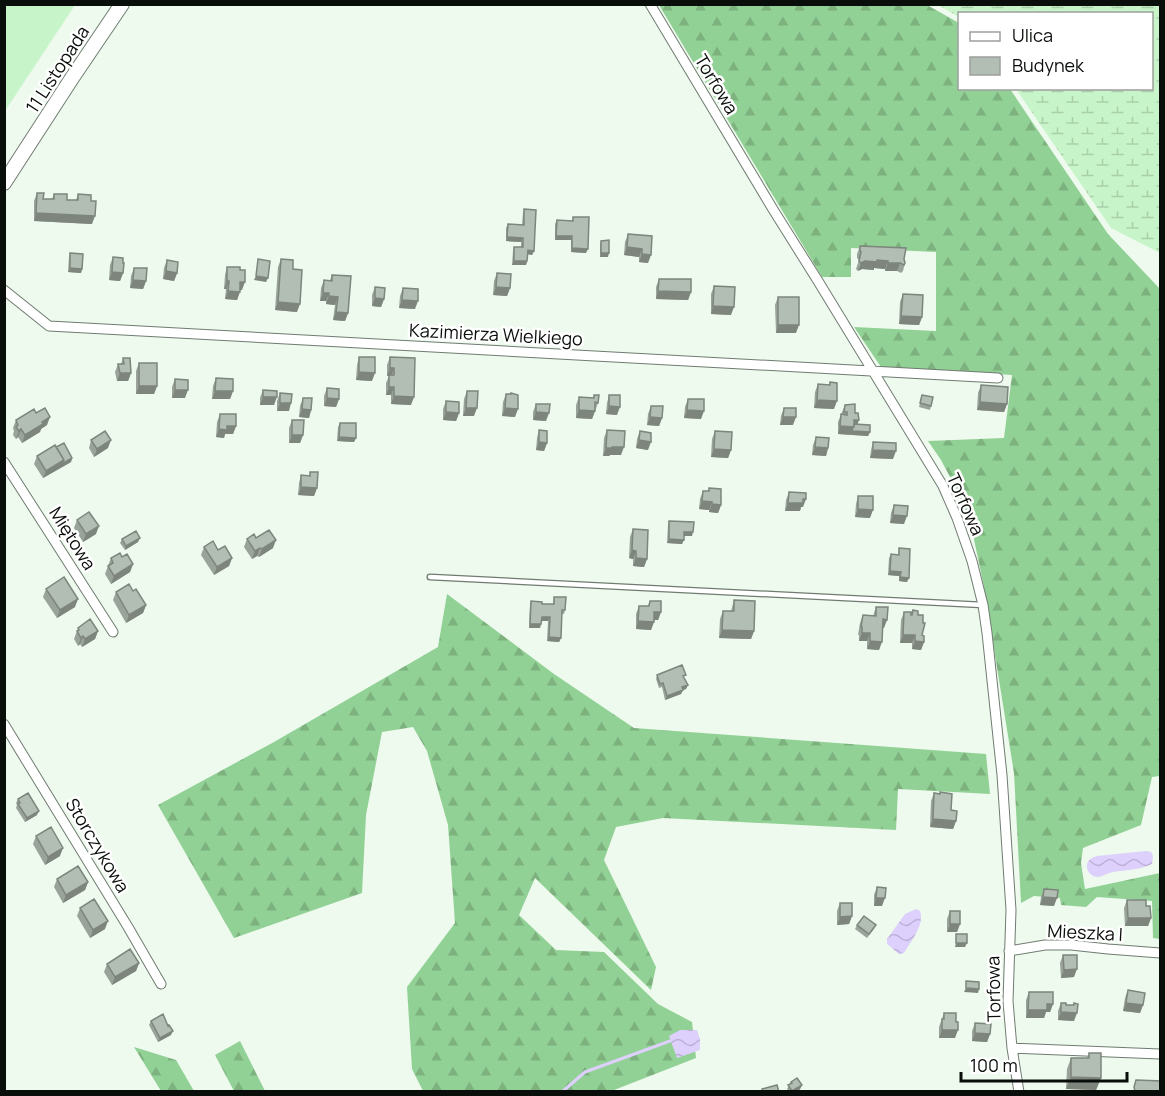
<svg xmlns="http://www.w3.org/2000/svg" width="1165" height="1096" viewBox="0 0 1165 1096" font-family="Manrope,sans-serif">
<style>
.forest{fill:url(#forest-firs)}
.wetland{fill:url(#wetland-marsh)}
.garden{fill:#c8f4c9}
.water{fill:url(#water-waves)}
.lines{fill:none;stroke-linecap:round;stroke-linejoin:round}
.stream{stroke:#ded0fd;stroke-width:3}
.lane-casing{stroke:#707b71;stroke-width:7}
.street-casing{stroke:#707b71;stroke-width:11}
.secondary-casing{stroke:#707b71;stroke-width:16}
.lane{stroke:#fff;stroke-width:4.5}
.street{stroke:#fff;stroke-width:9}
.secondary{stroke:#fff;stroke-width:14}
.wall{fill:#99a39a}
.shaded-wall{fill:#7d857d}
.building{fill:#b2beb3;stroke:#7d857d;stroke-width:1.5}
.labels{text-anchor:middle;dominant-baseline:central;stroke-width:5;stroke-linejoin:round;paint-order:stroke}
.street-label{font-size:18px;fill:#0a0e0a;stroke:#fff}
</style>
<defs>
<pattern id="forest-firs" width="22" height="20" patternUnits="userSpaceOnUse" patternTransform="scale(1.5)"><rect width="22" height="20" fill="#92d195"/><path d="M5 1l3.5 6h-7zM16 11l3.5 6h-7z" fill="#7db27f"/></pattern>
<pattern id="wetland-marsh" width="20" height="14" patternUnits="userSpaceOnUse" patternTransform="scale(1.5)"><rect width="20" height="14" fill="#c8f4c9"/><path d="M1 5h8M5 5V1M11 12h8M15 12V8" fill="none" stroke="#aad0ab"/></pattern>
<pattern id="water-waves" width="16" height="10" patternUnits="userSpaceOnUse" patternTransform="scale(1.5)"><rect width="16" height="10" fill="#ded0fd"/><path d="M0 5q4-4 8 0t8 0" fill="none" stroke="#bdb1d8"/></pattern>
</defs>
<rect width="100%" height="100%" fill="#edfaed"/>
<path class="forest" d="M659,5H927L959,23L960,88L1010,89L1108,234L1160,289V776L1152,777L1141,825L1083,848L1081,863L1085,889L1160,873V939L1153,938L1152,901L1097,897L1086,907L1061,905L1060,898L1034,896L1021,903L1014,773L984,587L971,525L957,490L941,460L928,441L1004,438L1012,375L881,367L854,327L936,331V252L851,248V277H822Z
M447,594L554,674L634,728L986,754L990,794L898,789L896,830L663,818L616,827L604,860L656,967L651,990L535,878L519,915L556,950L604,952L658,1004L692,1022L696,1058L609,1092L423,1091L412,1069L407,987L455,923L448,825L427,751L413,727L382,732L366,815L362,893L234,938L158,805L274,742L438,647Z
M240,1041L265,1091H234L215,1055Z
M134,1047L176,1060L194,1091H161Z"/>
<path class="wetland" d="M938,5H1160V253L1111,228L1016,89L1152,88V14H960L959,17Z"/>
<path class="garden" d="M5,4L75,5L5,111L4,5Z"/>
<path class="water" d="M1146,851L1151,852L1153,856L1152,864C1140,870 1125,870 1113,872C1108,873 1103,876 1099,877C1087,878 1080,860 1097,856Z
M916,909L920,911C925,925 911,941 904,953L899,954L887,944V939L905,914Z
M680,1030H697L700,1039V1050L677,1058L669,1036Z"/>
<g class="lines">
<path class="stream" d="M562,1092L585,1072L670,1041"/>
<defs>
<path id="lane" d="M430,577L983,605"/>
<path id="street" d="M650,4L774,211L818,281L943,486L957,518L972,561L983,605L987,633L1002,775L1011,910L1008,1001L1012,1048L1019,1092
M4,290L49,326L998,378
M4,462L113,632
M4,724L128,927L161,984
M1009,951L1045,945H1071L1108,949L1160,953
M1012,1048L1160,1054"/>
<path id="secondary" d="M4,183L72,78L122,4"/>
</defs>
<use href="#lane" class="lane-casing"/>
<use href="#street" class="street-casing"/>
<use href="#secondary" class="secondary-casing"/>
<use href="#lane" class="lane"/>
<use href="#street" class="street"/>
<use href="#secondary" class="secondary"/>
</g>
<path class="wall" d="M37,193L43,199H52L54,194L67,200H76L78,194L91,201L92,224L34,221V201Z
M524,209L534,251L532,255L528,254L527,261L526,265H512L513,251L514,247H521V242L506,241V228L508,224L522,225L523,213Z
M573,217L586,253L571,252V240H555V224L557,220L572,221Z
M628,234L652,236L648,263L639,262V257L624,255L625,242Z
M601,241L608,257H600V245Z
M860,246L904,259L905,263L903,271L901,273L897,271H885V269L874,268V270L862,269L858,271L856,269L859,260L857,258V254Z
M70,253L82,269L81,273L68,272L69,257Z
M113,257L123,273L120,281L109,280L110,265Z
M281,259L293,269L297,312L275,310L278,267Z
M167,260L177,273L174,281L163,279L164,268Z
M227,267L242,290H240L237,300L225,299L226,289H224L225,275Z
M134,268L146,281L143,289L130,288L131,276Z
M497,273L510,288L507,296L493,295L494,281Z
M332,275L348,313L345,321L333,320L335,305L326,304V301H320L321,288L324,280H330Z
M659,279L691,292L688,300L656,299V287Z
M714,286L731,315L711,314V294Z
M375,287L384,299L381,307L372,306V295Z
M403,288L415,309L399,308L400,296Z
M903,294L922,317L919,325L899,324L900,302Z
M778,297L796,333H776L775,305Z
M359,357L372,381L356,380L357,365Z
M390,357L411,405L391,404V395H386V383L389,376H387V365Z
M123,358L131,373L128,381H117L115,372L118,364H121Z
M139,363L157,386L154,394H136V371Z
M216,378L233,391L230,399H212L213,386Z
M175,379L185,398H172V387Z
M830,382L834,409L814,408L815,392L818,384L829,385Z
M981,385L1007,404L1004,412L977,410L978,393Z
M327,388L339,399L336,407L324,406V396Z
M263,390L274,405H260V398Z
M467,391L474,416H463L464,399Z
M280,393L289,411H277V401Z
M506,394H510L515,417L502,416L503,402Z
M594,395L598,403L592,419L576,418V405L579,397L594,398Z
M609,395L617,415L606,414L607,403Z
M922,395L931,406L930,410L919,407Z
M303,398L311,410L309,418L299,417L300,406Z
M688,399L701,419L684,418L685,407Z
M446,401L459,413L456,421L443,420V409Z
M536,404L546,421L533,420V412Z
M845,405L855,413L858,424L870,432L868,436L838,434V422Z
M651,406L662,418L659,426L647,425L648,414Z
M784,408L793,425H780L781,416Z
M36,413L47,425L41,429L40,432L22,443L18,437L16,439L13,435L14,431L13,428L16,420Z
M220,414L236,426L233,434H225L224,438L216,437L217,422Z
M292,420L303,435L300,443H289V428Z
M340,423L356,438L354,442L337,441L338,427Z
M539,430L547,443L544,451L536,450L537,438Z
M607,430L621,455H610L609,456H603L604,438Z
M640,431L648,450L636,448L637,439Z
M715,431L731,450L728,458L711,457L712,439Z
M816,437L828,448L826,456L812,455L813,445Z
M91,440L108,448L94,457L89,448Z
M873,442L893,459L870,458L871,450Z
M56,447L72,458L71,462L43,478L34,464L37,456Z
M310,472L317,488L314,496L298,495L299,483L301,475L309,476Z
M709,488L721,505L718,513L709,512V510L699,509L700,499L703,491H708Z
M789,492L803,507H801L800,511H785L786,500Z
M858,496L870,518L855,517L856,504Z
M894,505L904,524L890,523L891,513Z
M77,520L96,534L83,542L74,528Z
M669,521L692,536H684L682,544L667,543L668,525Z
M633,529L647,559L644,567L633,566V559L629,558L630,537Z
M256,538L273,548L259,557L257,556L252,559L244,547L247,539Z
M122,539L138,542L125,550L120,543Z
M204,547L218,550L232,558L229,566L214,575L201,555Z
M899,548L907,582L899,581V576L888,575L889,558L891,554L898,555Z
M111,558L133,564L130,572L111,584L105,574Z
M46,589L75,607L57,618L43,597Z
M133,591L146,605L143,613L126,623L113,600L116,592Z
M554,597L565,610L564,614H562L561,638L559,642L547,641L548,621H541L540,628H529L530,605L531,601L542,604H553Z
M734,600L754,631L751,639L719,638L720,619L723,611H731Z
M650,601L661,612L658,620H654L651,630L636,629V614L639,606H648Z
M876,607L884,628L883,627L879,650L867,649V641H859V635H858L860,623L863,615L873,616Z
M913,610L918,615L924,642L921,650L912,649V643H900L901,620L904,612L911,615Z
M78,628L98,631L95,639L82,647L80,644L78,646L74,639Z
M657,675L685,679L688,685L686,689L683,690L681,694L665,700L662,687L659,688L656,679Z
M934,793L951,810L956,821L953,829L930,827L931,801Z
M18,799L37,815L25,822L16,808L17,805L16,803Z
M36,836L60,856L45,865L33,844Z
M57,879L88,882L85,890L63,903L54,887Z
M877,887L882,906H874V895Z
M1044,889L1054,906L1040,905L1041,897Z
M1127,900L1146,906L1151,918L1148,926H1125L1124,908Z
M840,903L852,916L849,924L837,925V911Z
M80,908L105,929L90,938L77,916Z
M950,911L960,924L957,932H947V919Z
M857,925H876L874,929L867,938L855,929Z
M1063,955L1074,977L1061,978L1060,963Z
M139,963L136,971L112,985L104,972L107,964Z
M1128,990L1143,1005L1140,1013L1123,1011L1125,998Z
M1029,992L1053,1004L1050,1012H1046L1044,1018H1026V1000Z
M1061,1003L1066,1005L1074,1021L1058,1020V1011Z
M944,1013L955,1038H939V1027Z
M151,1021L171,1035L158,1042L149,1025Z
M975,1023L990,1034L987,1042L972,1041V1031Z
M1089,1053L1101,1078L1096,1090L1066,1089L1067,1069L1071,1058H1087Z
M791,1082L802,1085L800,1089L797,1092H788L787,1089Z"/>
<path class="shaded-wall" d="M36,213L95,216L92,224L34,221Z
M556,236H572L571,240H555Z
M507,237L523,238L521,242L506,241Z
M627,247L642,249L639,257L624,255Z
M572,248L588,249L586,253L571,252Z
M528,250L534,251L532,255L526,254Z
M601,253H609L608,257H600Z
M642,254L651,255L648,263L639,262Z
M877,260L888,261L885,269L874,268V270L862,269L858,271L861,263L865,261Z
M514,261H527L526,265H512Z
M888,263H900L897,271H885Z
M70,268L82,269L81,273L68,272Z
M166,271L177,273L174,281L163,279Z
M112,272L123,273L120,281L109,280Z
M256,276L268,278L266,282L254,280Z
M133,280L146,281L143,289L130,288Z
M227,281H229L226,289H224Z
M240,282H245L242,290H238Z
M496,287L510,288L507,296L493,295Z
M228,291L240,292L237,300L225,299Z
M658,291L691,292L688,300L656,299Z
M323,293H329L326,301H320Z
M329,296L338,297L335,305L326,304Z
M375,298L384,299L381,307L372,306Z
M402,300L418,301L415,309L399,308Z
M278,302L300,304L297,312L275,310Z
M713,306L734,307L731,315L711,314Z
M336,312L348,313L345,321L333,320Z
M901,316L922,317L919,325L899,324Z
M778,325H799L796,333H776Z
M390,368H394L391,376H387Z
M359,372L375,373L372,381L356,380Z
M120,373H131L128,381H117Z
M139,386H157L154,394H136Z
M389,387H394L391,395H386Z
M175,390H188L185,398H172Z
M215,391H233L230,399H212Z
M394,396L414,397L411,405L391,404Z
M263,397H277L274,405H260Z
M327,398L339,399L336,407L324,406Z
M817,400L837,401L834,409L814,408Z
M980,402L1007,404L1004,412L977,410Z
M280,403H291L289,411H277Z
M609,406L620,407L617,415L606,414Z
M466,408H477L474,416H463Z
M505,408L518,409L515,417L502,416Z
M302,409L311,410L309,418L299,417Z
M579,410L595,411L592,419L576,418Z
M687,410L704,411L701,419L684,418Z
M446,412L459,413L456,421L443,420Z
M536,412L549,413L546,421L533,420Z
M50,417L47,425L41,429L40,432L22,443L25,435L42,422Z
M650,417L662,418L659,426L647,425Z
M783,417H796L793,425H780Z
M854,420H859L856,428L870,432L868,436L838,434L840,426Z
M227,426H236L233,434H225L224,438L216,437L219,429Z
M21,429L18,437L16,439L19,431Z
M292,435H303L300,443H289Z
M339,437L356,438L354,442L337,441Z
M111,440L108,448L94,457L97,449Z
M639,440L651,442L648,450L636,448Z
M539,442L547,443L544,451L536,450Z
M612,447H624L621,455H610L609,456H603L606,448Z
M815,447L828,448L826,456L812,455Z
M714,449L731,450L728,458L711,457Z
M873,450L896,451L893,459L870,458Z
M72,458L71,462L43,478L46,471L64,460Z
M301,487L317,488L314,496L298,495Z
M803,499H806L803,507H801L800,511H785L788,503Z
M702,501L712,502L709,510L699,509Z
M712,504L721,505L718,513L709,512Z
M858,509L873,510L870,518L855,517Z
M893,515L907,516L904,524L890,523Z
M99,526L96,534L83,542L86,534Z
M684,532H693L692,536H682Z
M140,538L138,542L125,550L126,546Z
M669,539L684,540L682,544L667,543Z
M276,540L273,548L259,557L262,549Z
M260,548L257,556L252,559L255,551Z
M632,550L636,551L633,559L629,558Z
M232,558L229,566L214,575L217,567Z
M636,558L647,559L644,567L633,566Z
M133,564L130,572L111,584L114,576Z
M890,571L901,572L899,576L888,575Z
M900,577L909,578L907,582L899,581Z
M78,599L75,607L57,618L60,610Z
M146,605L143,613L126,623L129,615Z
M654,612H661L658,620H651Z
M542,617H550L548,621H540Z
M883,619L887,620L884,628L880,627Z
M638,621L654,622L651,630L636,629Z
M530,624H541L540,628H529Z
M722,630L754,631L751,639L719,638Z
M98,631L95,639L82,647L85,639Z
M862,633H870L867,641H859Z
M903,635H915L912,643H900Z
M83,636L80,644L78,646L81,638Z
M549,637L561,638L559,642L547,641Z
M870,641L882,642L879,650L867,649Z
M915,641L924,642L921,650L912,649Z
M688,685L686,689L683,690L681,694L665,700L667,696L682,687Z
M39,811L37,815L25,822L27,818Z
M933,819L956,821L953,829L930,827Z
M63,848L60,856L45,865L48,857Z
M88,882L85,890L63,903L66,895Z
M1043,897L1057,898L1054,906L1040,905Z
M876,898H885L882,906H874Z
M852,916L849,924L837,925L840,917Z
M1128,918H1151L1148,926H1125Z
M108,921L105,929L90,938L93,930Z
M950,924H960L957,932H947Z
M956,943H967L965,947H955Z
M139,963L136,971L112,985L115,977Z
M1077,969L1074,977L1061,978L1064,970Z
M966,988L979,989L978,993L964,992Z
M1126,1003L1143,1005L1140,1013L1123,1011Z
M1047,1004H1053L1050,1012H1046L1044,1018H1026L1028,1010Z
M1061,1012L1077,1013L1074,1021L1058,1020Z
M942,1030H958L955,1038H939Z
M173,1031L171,1035L158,1042L160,1038Z
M975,1033L990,1034L987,1042L972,1041Z
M1071,1077L1101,1078L1096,1090L1066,1089Z
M802,1085L800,1089L797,1092H792Z"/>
<path class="building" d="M37,193H44L43,199H54V194H67V200H78V194L91,195V201H96L95,216L36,213Z
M524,209L536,210L534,251L528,250L527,261H514V247H523V238L507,237L508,224L524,225Z
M573,217H589L588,249L572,248V236H556L557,220L573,221Z
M628,234L652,236L651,255L642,254V249L627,247Z
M609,240V253H601V241Z
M860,246L906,248L904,259L905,263L904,265L900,263H888V261L877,260V262L865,261L861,263L859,261L861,252L860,250Z
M70,253L83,254L82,269L70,268Z
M113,257L123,258V263H124L123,273L112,272Z
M258,259L270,261L268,278L256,276Z
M281,259L293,260V269L302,270L300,304L278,302Z
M167,260L178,262L177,273L166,271Z
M227,267H240V270H245V282H240V292L228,291L229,281H227Z
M134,268H147L146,281L133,280Z
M497,273L511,274L510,288L496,287Z
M332,275L351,276L348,313L336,312L338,297L329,296V293H323L324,280L332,281Z
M659,279H691V292L658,291Z
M714,286L735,287L734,307L713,306Z
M375,287L385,288L384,299L375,298Z
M403,288L418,289V301L402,300Z
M903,294L923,295L922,317L901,316Z
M778,297H799V325H778Z
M359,357H375V373L359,372Z
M390,357L415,358L414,397L394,396V387H389V375H394V368H390Z
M123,358H130L131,373H120L118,364H124Z
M139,363H157V386H139Z
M216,378L233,379V391H215Z
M175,379L188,380V390H175Z
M830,382L837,383V401L817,400L818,384L830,385Z
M981,385L1008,387L1007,404L980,402Z
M327,388L339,389V399L327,398Z
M263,390L277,391V397H263Z
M467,391H478L477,408H466Z
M280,393L292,394L291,403H280Z
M511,393L518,395V409L505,408L506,394H511Z
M594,395H599L598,403L595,402V411L579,410V397L594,398Z
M609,395H620V407L609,406Z
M922,395L933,397L931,406L920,403Z
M303,398H312L311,410L302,409Z
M688,399H704V411L687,410Z
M446,401L459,402V413L446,412Z
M536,404H550L549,413L536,412Z
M855,404V413H858L859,420H854V427L840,426L841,414L847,415V412H844L845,405Z
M651,406H663L662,418L650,417Z
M45,408L50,417L42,422L43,424L25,435L21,429L19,431L16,427L18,425L16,420L34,409L36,413Z
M784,408H796V417H783Z
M220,414H236V426H227V430L219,429Z
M292,420H304L303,435H292Z
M340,423H356V438L339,437Z
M854,424L870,425V432L852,431Z
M539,430L547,431V443L539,442Z
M607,430L625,431L624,447H612V448H606Z
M105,431L111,440L97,449L91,440Z
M640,431L651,433V442L639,440Z
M715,431L732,432L731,450L714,449Z
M816,437L829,438L828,448L815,447Z
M873,442L896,443V451L873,450Z
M64,443L72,458L62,464L64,460L56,447Z
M55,445L64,460L46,471L37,456Z
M310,472H318L317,488L301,487V475L310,476Z
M709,488L721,489V505L712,504V502L702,501L703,491H709Z
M789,492L806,493V499H803V503H788Z
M858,496H873V510L858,509Z
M894,505L908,506L907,516L893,515Z
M89,512L99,526L86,534L77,520Z
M669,521L694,522L693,532H684V540L669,539Z
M633,529L648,530L647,559L636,558V551L632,550Z
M269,530L276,540L262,549L260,548L255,551L247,539L254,534L256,538Z
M136,531L140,538L126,546L122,539Z
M213,541L218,550L225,546L232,558L217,567L204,547Z
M899,548L910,549L909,578L900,577L901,572L890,571L891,554L899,555Z
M120,553L122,557L127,554L133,564L114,576L108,566L113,563L111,558Z
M64,577L78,599L60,610L46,589Z
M129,584L133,591L136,589L146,605L129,615L116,592Z
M554,597H566L565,610H562L561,638L549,637L550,617H542L541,624H530L531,601L542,602V604H554Z
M734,600L755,601L754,631L722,630L723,611H734Z
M650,601H661V612H654V622L638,621L639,606H649Z
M876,607H888L887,620L883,619L882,642L870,641V633H862V627H861L863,615L876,616Z
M913,610L918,611V615H923V623H925L922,635L924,636V642L915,641V635H903L904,612H911V615H912Z
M90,619L98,631L85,639L83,636L81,638L77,631L79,630L78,628Z
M682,665L686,675L683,676L688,685L682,687L683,690L667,696L663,683L660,684L657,675Z
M940,792L952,794L951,810L957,811L956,821L933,819L934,793L940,794Z
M28,793L39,811L27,818L18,804L20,803L18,799Z
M51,827L63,848L48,857L36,836Z
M78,866L88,882L66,895L57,879Z
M877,887L886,888L885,898H876Z
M1044,889L1058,890L1057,898L1043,897Z
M94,899L108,921L93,930L80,908Z
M1127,900H1146V906H1150L1151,918H1128Z
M840,903H852V916L840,917Z
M950,911H960V924H950Z
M864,916L876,925L869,934L857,925Z
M956,934H967V943H956Z
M130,949L139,963L115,977L107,964Z
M1063,955H1077V969L1064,970Z
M966,981L979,982V989L966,988Z
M1128,990L1145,993L1143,1005L1126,1003Z
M1029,992H1053V1004H1047V1010H1028Z
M1061,1003H1066V1005H1074V1003L1078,1004L1077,1013L1061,1012Z
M944,1013H956V1022H958V1030H942V1019H944Z
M163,1014L168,1026L169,1025L173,1031L160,1038L151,1021Z
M975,1023L991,1024L990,1034L975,1033Z
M1089,1053H1101V1078L1071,1077V1058H1089Z
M797,1078L802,1085L792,1091L788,1085L792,1083L791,1082Z
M1136,1080L1161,1081V1092H1135L1134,1087Z
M777,1085L779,1092H763L762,1089Z"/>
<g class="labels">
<g class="street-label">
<text transform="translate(57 69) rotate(-57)">11 Listopada</text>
<text transform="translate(717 84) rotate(59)">Torfowa</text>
<text transform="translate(496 334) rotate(3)">Kazimierza Wielkiego</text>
<text transform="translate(966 504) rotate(66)">Torfowa</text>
<text transform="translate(73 538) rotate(58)">Miętowa</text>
<text transform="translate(98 845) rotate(59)">Storczykowa</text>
<text transform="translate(1085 932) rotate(3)">Mieszka I</text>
<text transform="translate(993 989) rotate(-91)">Torfowa</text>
</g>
</g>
<rect width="1165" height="1096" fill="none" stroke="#0a0e0a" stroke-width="12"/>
<rect x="958" y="12" width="195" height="78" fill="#ffffff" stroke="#9d9f9d" stroke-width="1.5"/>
<rect x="970" y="32" width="30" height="9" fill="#ffffff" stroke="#9d9f9d" stroke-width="1.5"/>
<text x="1012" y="42" font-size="18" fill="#0a0e0a">Ulica</text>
<rect x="970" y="57" width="30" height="18" fill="#b2beb3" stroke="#9d9f9d" stroke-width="1.5"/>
<text x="1012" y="72" font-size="18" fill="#0a0e0a">Budynek</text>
<path d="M961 1072v9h166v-9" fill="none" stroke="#0a0e0a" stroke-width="3"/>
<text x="970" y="1072" font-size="18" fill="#0a0e0a" stroke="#ffffff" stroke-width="4.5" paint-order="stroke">100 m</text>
</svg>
